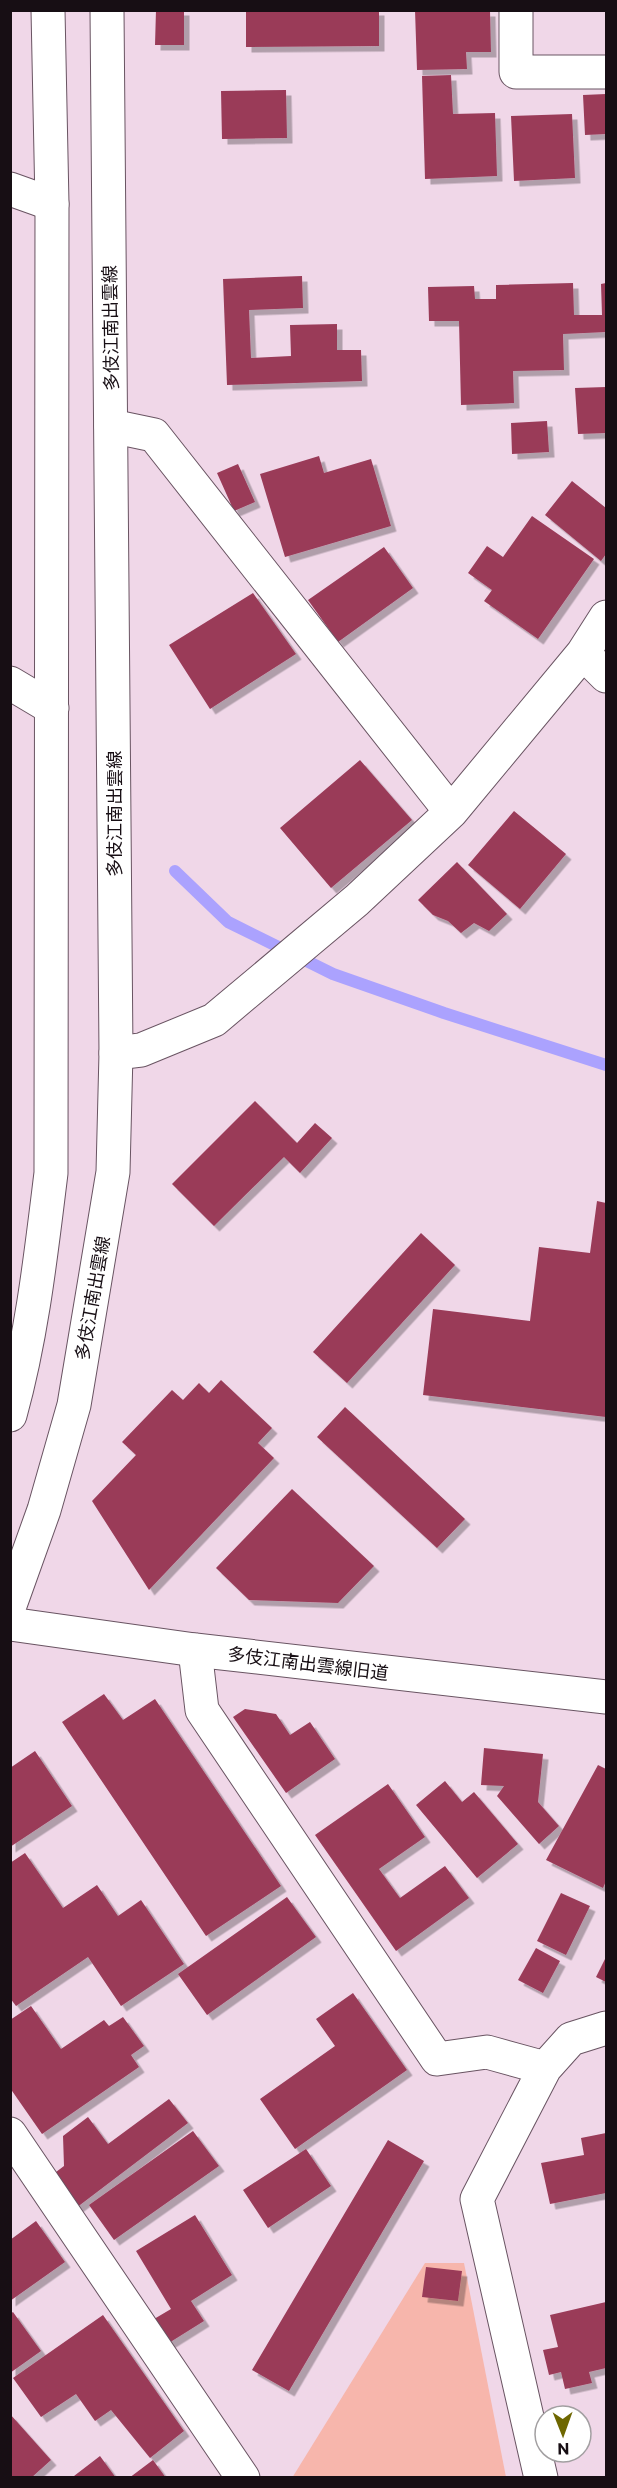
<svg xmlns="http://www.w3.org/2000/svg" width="617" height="2488" viewBox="0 0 617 2488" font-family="Commissioner,'Noto Sans JP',sans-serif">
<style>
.green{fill:#f7b6ac}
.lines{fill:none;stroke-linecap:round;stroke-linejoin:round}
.stream{stroke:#aba2fe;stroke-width:12}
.building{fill:#9a3b59;filter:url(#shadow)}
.minor-casing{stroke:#695462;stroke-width:35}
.tertiary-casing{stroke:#695462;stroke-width:35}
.secondary-casing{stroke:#695462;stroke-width:35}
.minor{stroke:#fff;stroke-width:33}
.tertiary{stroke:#fff;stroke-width:33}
.secondary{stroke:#fff;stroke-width:33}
.labels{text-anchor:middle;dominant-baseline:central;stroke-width:6;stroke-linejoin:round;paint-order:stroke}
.street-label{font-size:18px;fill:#170e14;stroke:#fff}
</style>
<defs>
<filter id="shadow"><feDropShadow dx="5.5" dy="5.5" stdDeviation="0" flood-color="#0004"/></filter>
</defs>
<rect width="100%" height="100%" fill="#f0d7e8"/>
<path class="green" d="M425,2263H464L506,2477L292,2478Z"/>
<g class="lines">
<path class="stream" d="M175,871L228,922L333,974L444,1013L606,1065"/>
</g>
<path class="building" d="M156,10H184V45H155Z
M246,10H379V46L246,47Z
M415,10L490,11L491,52H466L467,69L417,70Z
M451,75L453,114L495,113L497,176L425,179L422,76Z
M286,90L287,138L222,139L221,91Z
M606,94V134L585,135L583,95Z
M572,114L575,178L514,181L511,116Z
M302,276L303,308L249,310L251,358L291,356L290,325L337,324V350H361L362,381L227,385L223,279Z
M573,283L574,315H602L601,284L606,283V332L563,334L564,370L513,371L514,403L461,405L459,321H429L428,287L474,286L475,299H496V285Z
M606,387V433L578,434L575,388Z
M547,421L549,452L512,454L511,423Z
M319,456L324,473L371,459L391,526L285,557L260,474Z
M238,464L255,502L234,511L217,473Z
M572,481L606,508V554L601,561L545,515Z
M532,516L594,559L538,639L484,601L492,590L468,573L487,546L503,557Z
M384,547L413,588L338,642L308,600Z
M253,593L296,654L210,709L169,645Z
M360,760L412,820L331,888L280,828Z
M514,811L566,854L520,909L468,865Z
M457,862L507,914L489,931L474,923L461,933L448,921L433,915L418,900Z
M255,1101L297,1143L315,1123L332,1138L300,1173L284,1157L214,1226L172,1184Z
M597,1201L606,1203V1417L423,1395L433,1309L530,1321L539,1247L590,1253Z
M421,1233L455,1265L347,1383L313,1352Z
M221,1380L272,1428L258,1443L274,1458L149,1590L92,1501L136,1455L122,1442L172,1390L183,1400L199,1383L209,1393Z
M345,1407L465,1519L437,1548L317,1437Z
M292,1489L374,1566L338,1603L249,1600L216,1568Z
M104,1694L123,1720L155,1699L281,1886L206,1936L62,1722Z
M245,1709L276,1714L290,1735L310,1722L335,1759L286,1793L233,1717Z
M484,1748L543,1754L538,1802L559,1826L539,1844L497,1796L504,1786L481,1785Z
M35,1751L72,1806L10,1847V1768Z
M598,1765L606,1769V1881L603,1888L546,1860Z
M445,1781L462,1802L474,1792L518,1844L477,1878L416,1805Z
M388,1784L425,1837L379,1869L400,1898L445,1866L469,1898L396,1951L315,1835Z
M25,1853L63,1908L97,1885L118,1916L141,1900L184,1964L121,2006L88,1957L16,2006L10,1998V1863Z
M561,1893L590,1906L566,1955L537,1941Z
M287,1897L316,1937L207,2015L178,1974Z
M536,1948L560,1961L543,1993L518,1980Z
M606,1957V1982L596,1977Z
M353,1993L407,2070L295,2149L260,2099L335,2046L316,2019Z
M31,2006L61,2049L104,2020L109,2026L123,2017L144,2046L131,2055L139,2067L42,2134L10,2088V2020Z
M169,2099L188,2123L76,2208L52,2175L64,2166L63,2136L88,2117L108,2144Z
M193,2131L219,2166L114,2240L89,2205Z
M606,2133V2193L550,2204L541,2163L584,2155L581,2138Z
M388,2140L424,2161L289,2391L252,2370Z
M306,2149L331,2186L268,2228L243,2190Z
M195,2215L232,2275L191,2301L204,2321L164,2346L149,2322L171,2309L136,2251Z
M36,2221L65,2262L10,2301V2240Z
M426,2267L462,2271L458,2301L422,2297Z
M606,2302V2368L589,2372L592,2383L565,2389L561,2372L549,2375L543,2350L558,2347L550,2315Z
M13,2312L41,2351L10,2373V2314Z
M103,2315L184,2431L150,2458L111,2410L95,2421L76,2394L41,2417L13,2378Z
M10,2414L51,2460L31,2478H10Z
M100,2456L116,2478H75L74,2476Z
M153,2460L166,2478H129Z"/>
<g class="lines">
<defs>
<path id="minor" d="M516,10V72H606
M10,189L52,204
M111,426L154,435L451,812
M583,653L606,676
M10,683L52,708
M116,1053L141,1050L214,1020L357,900L451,812L583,653L606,617
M195,1650L202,1710L437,2059L487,2052L545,2068
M10,2134L243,2478
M541,2478L477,2199L545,2068L571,2039L606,2028"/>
<path id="tertiary" d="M10,1624L195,1650L606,1697"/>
<path id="secondary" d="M10,1415C32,1336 41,1254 51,1173L52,204L48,10
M10,1605L44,1510L74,1405L113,1172L116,1053L107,10"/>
</defs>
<use href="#minor" class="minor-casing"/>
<use href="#tertiary" class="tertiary-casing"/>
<use href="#secondary" class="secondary-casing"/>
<use href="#minor" class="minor"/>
<use href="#tertiary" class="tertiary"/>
<use href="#secondary" class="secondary"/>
</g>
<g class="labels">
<g class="street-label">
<text transform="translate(110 328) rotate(-91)">多伎江南出雲線</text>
<text transform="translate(114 814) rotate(-90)">多伎江南出雲線</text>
<text transform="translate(92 1298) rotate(-80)">多伎江南出雲線</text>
<text transform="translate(308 1663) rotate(7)">多伎江南出雲線旧道</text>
</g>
</g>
<rect width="617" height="2488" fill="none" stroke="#170e14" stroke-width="24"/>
<g transform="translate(563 2434) rotate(179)"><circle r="28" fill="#ffffff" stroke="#a29fa1" stroke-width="1.5"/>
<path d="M0-4.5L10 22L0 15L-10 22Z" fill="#6e6700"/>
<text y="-9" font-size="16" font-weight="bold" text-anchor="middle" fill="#170e14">N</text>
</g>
</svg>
